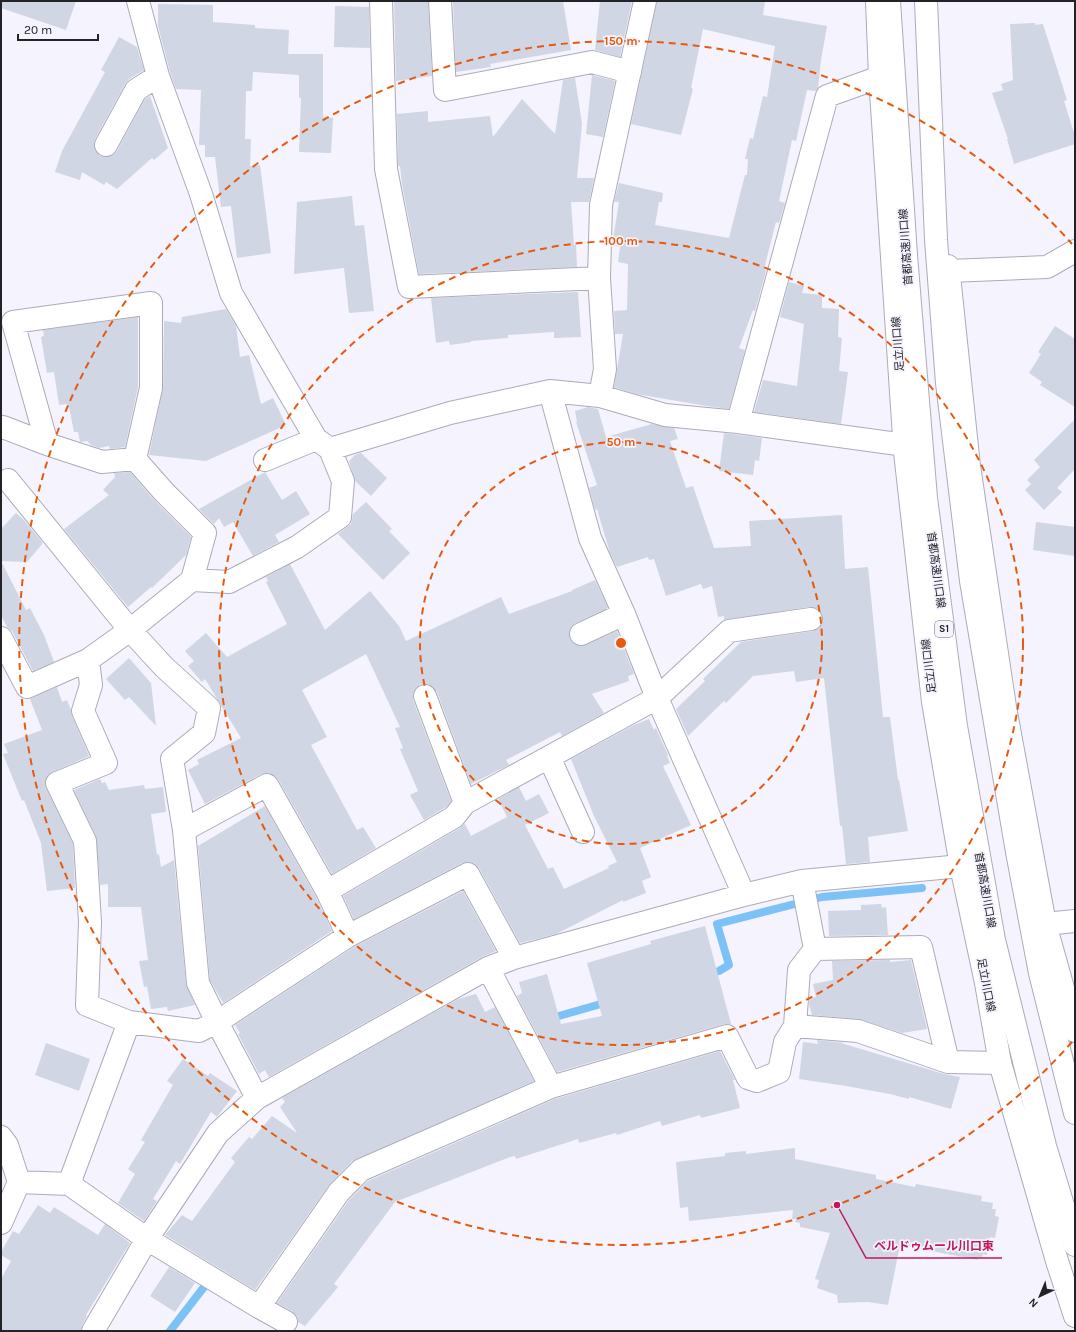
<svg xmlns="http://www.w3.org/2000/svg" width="1076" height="1332" viewBox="0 0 1076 1332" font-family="Karla,'Noto Sans JP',sans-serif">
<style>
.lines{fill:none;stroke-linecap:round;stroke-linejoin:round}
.stream{stroke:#7dc2f7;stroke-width:8}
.building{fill:#d0d6e3}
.minor-casing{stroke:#acabb8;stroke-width:24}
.major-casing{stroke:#acabb8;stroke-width:24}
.highway-casing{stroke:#acabb8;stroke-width:24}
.minor{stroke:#fff;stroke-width:22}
.major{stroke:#fff;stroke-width:22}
.highway{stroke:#fff;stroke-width:22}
.ring{fill:none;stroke:#e8590c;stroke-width:2;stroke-dasharray:7 5}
.labels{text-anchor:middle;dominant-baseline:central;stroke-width:3.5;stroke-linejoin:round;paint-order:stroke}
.shield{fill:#f4f3fe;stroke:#626168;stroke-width:1}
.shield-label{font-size:10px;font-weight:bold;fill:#232227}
.street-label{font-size:11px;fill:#232227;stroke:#f4f3fe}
.centre{fill:#e8590c;stroke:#f4f3fe;stroke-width:2}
.ring-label{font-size:12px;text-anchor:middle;font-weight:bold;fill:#e8590c;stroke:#f4f3fe;stroke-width:3.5;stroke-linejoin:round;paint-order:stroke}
.leader{fill:none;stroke:#c2185b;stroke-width:1.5}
.callout-dot{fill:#c2185b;stroke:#f4f3fe;stroke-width:1.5}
.callout-label{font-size:12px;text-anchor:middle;font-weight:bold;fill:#c2185b;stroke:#f4f3fe;stroke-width:3.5;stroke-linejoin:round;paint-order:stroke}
</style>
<rect width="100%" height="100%" fill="#f4f3fe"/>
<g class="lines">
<path class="stream" d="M708,974L719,971L729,965L717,924L822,897L922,888
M548,1019L608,1002
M170,1331L211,1278"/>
</g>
<path class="building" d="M1,1H76L66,30L1,8Z
M394,1H428L432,76L396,81Z
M453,1H563L571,50L490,64L491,67L456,72Z
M600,1H632L620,57L595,50Z
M657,1H765L763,15L827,26L821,60L818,88L816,91L807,90L796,141L792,140L779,201L785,203L779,223L776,222L764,269L766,270L765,275L755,311L753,310L739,348L745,350L729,409L707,406L636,394L614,387L623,334H615L614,311L627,310L628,264L618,262L620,247L612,245L619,202H614L619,183L663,193L662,202H659L655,225L729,238L745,175H747L748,159H745L750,138L753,139L763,96L767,97L775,46L703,29L691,88L693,89L681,135L631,124Z
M158,4L213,5V22L255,25V28L289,30L288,54H323V117L333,118L331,153L299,152L301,98H299V75L253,72L252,91H246L245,139H251L250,166L260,165L271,253L237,258L231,206L221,207L215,157H205V145H199L201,90L176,89L170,72L158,26Z
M335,6L369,7L370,48L334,47Z
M1035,23V25L1043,24L1067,100L1064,101L1075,136V144L1014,164L1007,139H1008L992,93L1003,90L1001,84L1013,80L1010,24Z
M119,37L137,47L144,70L129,79L125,84L95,139L94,145L95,151L100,156L106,157L113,155L117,151L145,99L150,96L168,148L154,160L152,158L117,189L106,182L104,185L82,172L80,180L55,172L62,151L105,72L101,70Z
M592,75L615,81L603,137L586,134Z
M575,78L582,124L577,178H594L589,202H571L574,245H576L577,267L419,274L402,184L400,166H398L397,114L428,111V122L490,116L493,137L522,99L555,134L563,80Z
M352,196L355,226L364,225L374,311L349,313L344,268L294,274L297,202Z
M789,282L804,286L802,293L822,295V308L839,309L838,337L842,338L839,371L848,372L841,424L754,412L763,380L797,386L804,324L780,317Z
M578,292L581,337L554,338V332L508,335V338L471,341V342L450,345L449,341L436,343L431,298Z
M226,309L236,326L240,357L249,355L261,404L273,398L286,425L206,461L149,455L163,388L164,321L181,323L182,317Z
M138,317V387L125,447L110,449L109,446L99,448L91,445L87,441L80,442L78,432H74L69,407H68L67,404L59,405L54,372L47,373L41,337L44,336L43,330Z
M1055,326L1075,339V407L1040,385L1042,382L1029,373L1041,354L1038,352Z
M588,407L598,409L606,437L652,424L674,428L678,439L670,441L686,488L693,486L714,548L751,546L749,521L842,515L845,569L868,567L883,717H890L898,780H899L908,831L868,837L870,862L846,864L842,826H840L824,678L796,682L794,671L753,676L726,703L724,701L688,736L676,709L705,681L703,679L741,642L813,631L818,629L822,624L823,618L821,612L816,608L809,607L724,620V616L718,617L712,586L703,589L701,584L666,596L654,559L649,560L648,557L617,567L610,553L597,509L595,510L589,488L597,485L576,422H577L575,411Z
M1075,419V469L1057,488L1062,492L1044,510L1025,490L1031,484L1027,480L1040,467L1034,460Z
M724,433L762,438L759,461L755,460L753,475L719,471Z
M361,453L387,478L371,496L355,481L349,461L355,455Z
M130,472L155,501L191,537L186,555L152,588L151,587L128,607L64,529L109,495L103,490L115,477L114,473Z
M265,472L282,500L296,491L310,514L275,535L279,542L253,556L233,522L224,527L219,518L214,524L199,509Z
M366,502L392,529L389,531L410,553L383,580L338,534L351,524L353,514Z
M16,513L24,520L43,543L27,562L1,561L26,610L30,608L44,635L54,662L33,671L12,631L7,627L1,615V529Z
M1036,522L1075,527V556L1033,550Z
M290,564L325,630L370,591L399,626L406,641L501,597L509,614L572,591V590L595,580L608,608L575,623L571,627L569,633L570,639L574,644L580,646L586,645L617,631L634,674L628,676L629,681L592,694L604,713L562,736L560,732L506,760L509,765L471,784L437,692L433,687L427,684H420L416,688L413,694V700L451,801L446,807L424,820L410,795L418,791L400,749L403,748L395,728L400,727L366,654L302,690L327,737L311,745L357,830L363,827L376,848L332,874L278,779L274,775L268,773L261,774L205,804L188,770L199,764L197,760L241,738L205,679L202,682L188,666L194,661L185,651L206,633L227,657L287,624L266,582L268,581L266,577Z
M129,658L151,683L156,726L129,697L125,700L106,679Z
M57,687L62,702L67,700L71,710L72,716L89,756L52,772L47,776L45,781L46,788L73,844L75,888L47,891L41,843L24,800L22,801L3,754L8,753L4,744L42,730L30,699Z
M649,719L654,730L656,728L668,755L667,756L670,763L663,766L691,825L640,848L651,877L642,881L646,893L623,902V900L556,934L520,943L479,868L474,863L468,862L462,863L354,919L343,896L460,828L465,824L471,836L507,817L498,799L519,787L526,801L539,794L549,813L525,825L548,869L553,867L564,889L609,868L608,866L617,862L594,816L571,759L634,725Z
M100,779L102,783L105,782L109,790L144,785L145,789L163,787L166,812L151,814L157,855L159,854L161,867L174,860L186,984L195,1005L168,1011L167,1007L151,1009L147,986L144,987L139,961L148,960L141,907H108V884L100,885L96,836L74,790Z
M265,806L316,897L332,931L223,1003L210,980L198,846Z
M463,891L496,951L482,957L269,1077L265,1070L259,1074L238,1034L240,1033L235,1025L354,947Z
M881,904L882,908L886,907L888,935L829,936L828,911L861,910V905Z
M705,926L731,1024H724L557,1072L517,996L522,993L519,982L547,974L561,1024L602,1016L587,963L651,944L650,941Z
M890,960V962L911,960L927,1029L902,1033L859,1019L812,1015L809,1004L810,998L816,997L813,984L833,980L832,961Z
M476,994L485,1012L495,1007L534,1081L352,1161L329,1185L255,1290L165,1235L182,1215L192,1221L235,1162L231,1158L249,1137L252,1139L272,1116L297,1133L280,1107L285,1102L282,1098L458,999Z
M817,1040L845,1043H841L944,1074L960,1077L951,1109L909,1097V1099L890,1094L846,1086L799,1079L803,1042L818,1044Z
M46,1043L90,1059L79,1091L35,1075Z
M720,1051L735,1080H733L740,1108L701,1118L700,1115L662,1126L660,1121L617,1135L616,1133L579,1143L578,1139L516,1159L515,1156L510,1157L395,1202L334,1284L338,1287L305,1326L298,1322L297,1316L292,1311L277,1303L349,1200L368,1181L555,1099Z
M183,1059L208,1076L210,1073L237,1091L217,1117L211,1112L180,1164L176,1161L153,1199L157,1201L144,1221L118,1203L135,1174L128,1169L145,1142L141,1140L173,1085L167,1081Z
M795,1148V1159L876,1175V1179L915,1187L916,1184L982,1196L981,1201L993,1203L992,1209H996L995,1216L999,1217L995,1238L990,1237L987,1255L983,1254L982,1258L978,1257V1260L900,1245L888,1305L868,1302L838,1303L837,1295L817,1288L819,1280L815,1279L830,1233L800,1227V1223L795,1222L796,1219H792L793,1210L689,1221L688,1207L680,1208L676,1162L725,1156V1153L746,1151V1154Z
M38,1205L50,1213L54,1207L98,1235L105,1224L130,1243L86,1315L87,1316L82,1325L81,1331H1V1279L11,1261L1,1255V1252L13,1231L19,1234Z
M169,1267L195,1283L175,1312L150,1296Z"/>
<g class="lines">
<defs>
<path id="minor" d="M138,1L158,76L201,194L231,293L316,439L330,449L450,413L550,391L600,396L605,369L599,278L601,205L645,1
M381,1L386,169L409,287L599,278
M440,1L445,90L592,62L630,72
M106,145L136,90L158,76
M949,271L1047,267L1075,251
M550,391L590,538L624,614L657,698L744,895
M600,396L665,415L738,422L905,445
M738,422L827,96L880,77
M1,428L3,427L47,444L102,462L135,459L164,492L205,533L192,580
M47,444L13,322L151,303V388L135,459
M265,460L316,439
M8,480L130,630L164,667L209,708L204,733L172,759L184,830L198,983L217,1022L257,1098
M581,634L624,614
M1,638L27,687L88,660L91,685L83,711L106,763L57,783L85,841L90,922L87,1005L129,1022L69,1184
M88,660L130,630L192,580L229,582L297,547L340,517L343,481L330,449
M425,696L465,803
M549,757L583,832
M184,830L267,785L327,891L348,936
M802,881L815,949L799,970L795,1026L858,1031L948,1062L1000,1063
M327,891L454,817L465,803L657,698L729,631L811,619
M1045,924L1075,921
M815,949L921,947L948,1062
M488,968L551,1087
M129,1022L199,1031L217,1022L348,936L468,874L514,958
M1,1137L7,1145L19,1182L1,1223
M19,1182L69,1184L147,1239L259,1307L286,1322
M259,1307L339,1192L361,1170L551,1087L727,1036L748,1078L757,1081L779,1072L785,1042L795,1026
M93,1331L147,1239L218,1133L257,1098L488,968L514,958L744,895L802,881L961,866"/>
<path id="major" d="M877,1L880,77L905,452L933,702L961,866L986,983L1000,1063L1057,1261L1075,1316
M948,266L969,466L1005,707L1045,924L1075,1031"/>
<path id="highway" d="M889,1L906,255L926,498L956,726L994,940L1045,1146L1075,1245
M926,1L936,240L947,383L971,581L1017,852L1040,973L1075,1113"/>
</defs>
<use href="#minor" class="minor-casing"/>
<use href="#major" class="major-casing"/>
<use href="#highway" class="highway-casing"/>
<use href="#minor" class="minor"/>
<use href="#major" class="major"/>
<use href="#highway" class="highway"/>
</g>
<g class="ring">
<circle cx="621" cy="643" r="201"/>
<circle cx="621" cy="643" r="402"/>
<path d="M1072 1042A602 602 0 1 1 1072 244"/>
</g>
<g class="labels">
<rect class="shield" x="935" y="621" width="18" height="16" rx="3"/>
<g class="shield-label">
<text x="944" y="629">S1</text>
</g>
<g class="street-label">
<text transform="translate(906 247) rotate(-94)">首都高速川口線</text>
<text transform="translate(898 344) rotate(-94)">足立川口線</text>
<text transform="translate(936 570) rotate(82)">首都高速川口線</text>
<text transform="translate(929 666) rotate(-97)">足立川口線</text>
<text transform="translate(985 890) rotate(80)">首都高速川口線</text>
<text transform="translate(986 985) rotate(79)">足立川口線</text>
</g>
</g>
<circle cx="621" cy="643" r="6" class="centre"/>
<g class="ring-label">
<text x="621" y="45">150 m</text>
<text x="621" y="245">100 m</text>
<text x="621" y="446">50 m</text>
</g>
<path class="leader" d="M837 1205L866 1258H1002"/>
<circle class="callout-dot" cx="837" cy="1205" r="4"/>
<g class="callout-label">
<text x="934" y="1250">ベルドゥムール川口東</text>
</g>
<rect width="1076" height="1332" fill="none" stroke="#232227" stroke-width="4"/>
<g transform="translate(1040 1296) rotate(224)" stroke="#f4f3fe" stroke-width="3" paint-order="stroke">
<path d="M0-3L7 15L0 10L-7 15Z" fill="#232227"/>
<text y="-6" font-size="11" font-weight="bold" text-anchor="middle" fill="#232227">N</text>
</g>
<path d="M18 34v6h80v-6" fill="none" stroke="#232227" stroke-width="2"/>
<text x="24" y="34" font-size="12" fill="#232227" stroke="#f4f3fe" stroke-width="3" paint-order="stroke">20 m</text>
</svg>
